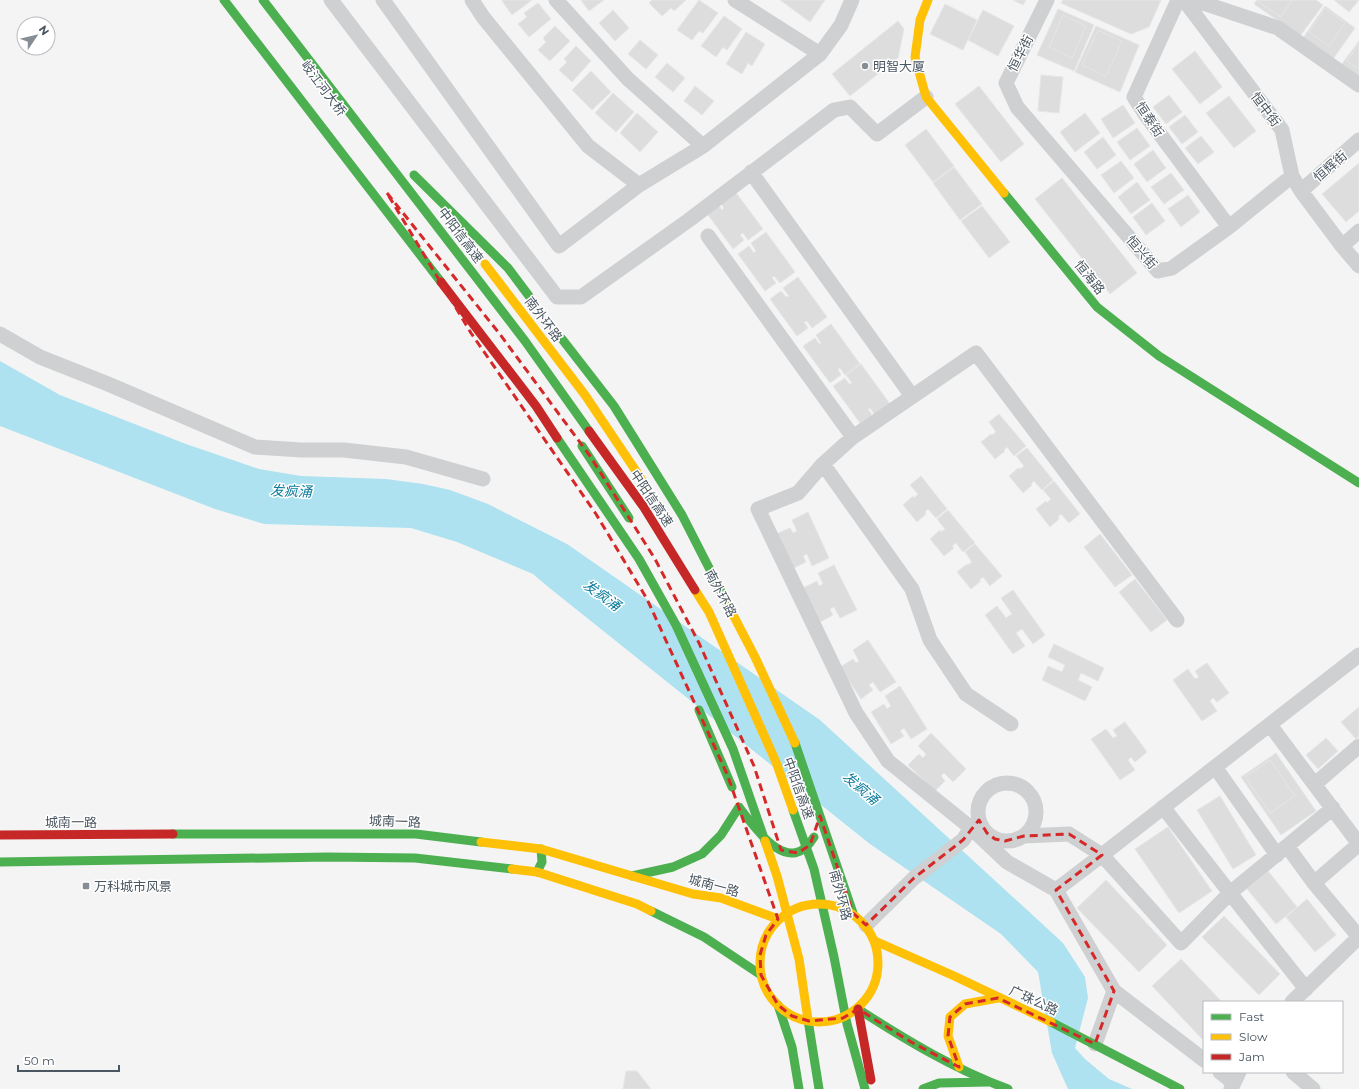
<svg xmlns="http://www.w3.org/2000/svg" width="1359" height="1089" viewBox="0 0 1359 1089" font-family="Montserrat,'Noto Sans SC',sans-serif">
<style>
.water{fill:#aee2f0}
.building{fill:#ddddde;stroke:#e5e6e7}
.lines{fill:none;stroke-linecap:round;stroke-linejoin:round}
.street{stroke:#ced0d2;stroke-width:15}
.fast{stroke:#4caf50;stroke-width:9}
.slow{stroke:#ffc107;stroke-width:9}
.jam{stroke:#c62828;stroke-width:9}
.marked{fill:none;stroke:#d62828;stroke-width:3;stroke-dasharray:8 5;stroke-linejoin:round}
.poi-dot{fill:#868d94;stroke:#fff;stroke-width:1.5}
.labels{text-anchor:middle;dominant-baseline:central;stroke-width:3;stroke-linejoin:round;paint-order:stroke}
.street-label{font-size:13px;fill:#4a5661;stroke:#fff}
.poi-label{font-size:13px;fill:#4a5661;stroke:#fff;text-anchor:start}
.water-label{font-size:14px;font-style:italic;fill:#0c7c9b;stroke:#fff}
</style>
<rect width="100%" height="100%" fill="#f4f4f4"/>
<path class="water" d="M0,361L60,395L186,444L259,469L301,476L386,479L423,484L450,490L488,504L567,544L820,720L1063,943L1085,977L1088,998L1075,1048L1085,1059L1109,1079L1132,1089H1068L1052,1053L1038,972L1001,934L870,844L547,586L533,574L457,542L411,528L264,524L215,509L0,426Z"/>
<path class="building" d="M503,0H532L512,15L502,1Z
M581,0H604L589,11Z
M652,0H686L674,11L671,8L662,16L649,3Z
M699,0L718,13L703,33L699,31L692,40L677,30Z
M780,0H825L810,22Z
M1013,0H1026L1023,5Z
M1063,0H1161L1149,27L1131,34L1061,3Z
M1257,0H1316L1323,5L1300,36L1254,4Z
M1260,0H1292L1281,17L1258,2Z
M1334,0H1359L1349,12Z
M538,3L551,19L529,37L518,24L527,17L524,13Z
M945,4L977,20L963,50L930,34Z
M1325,6L1355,28L1333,59L1303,38Z
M1325,8L1345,23L1329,46L1309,32Z
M1058,9L1094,25L1074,71L1037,55Z
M613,10L629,28L615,41L599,23Z
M983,10L1014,26L998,56L968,40Z
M1063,15L1086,26L1072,58L1049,47Z
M724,16L742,29L727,50L723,47L716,57L701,46Z
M898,21L904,29L898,58L850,96L832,74Z
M555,26L570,41L550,61L538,50L546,42L543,38Z
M1096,26L1139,45L1120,92L1075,72Z
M1098,30L1122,41L1106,76L1082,65Z
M746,32L765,44L752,66L748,63L742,74L726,64Z
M640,40L658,55L646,69L628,54Z
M1359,41V78L1341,65Z
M1359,44V69L1347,61Z
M576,46L591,61L572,82L559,70L567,62L564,59Z
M1195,51L1222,87L1200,104L1172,69Z
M667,63L685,78L673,92L655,77Z
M591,71L611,92L592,110L572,90Z
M1041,75L1063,77L1059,113L1038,111Z
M695,86L714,101L702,115L684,101Z
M979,86L1024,144L1001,162L955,104Z
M613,93L634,112L616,132L595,113Z
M1169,95L1182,112L1166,124L1153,107Z
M1229,96L1256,131L1234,148L1206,113Z
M1123,105L1135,123L1113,138L1101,119Z
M637,113L658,132L640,152L620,133Z
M1085,113L1100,133L1075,152L1060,132Z
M1185,115L1198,132L1182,144L1169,127Z
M1137,128L1150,146L1130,160L1117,142Z
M926,129L954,166L933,182L905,145Z
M1201,136L1214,152L1198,164L1185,148Z
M1103,137L1116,155L1097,169L1084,152Z
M1153,150L1166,168L1147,182L1134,164Z
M1121,161L1134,178L1114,193L1101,175Z
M1359,163V211L1346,222L1322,194Z
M954,167L982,204L960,220L933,183Z
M1171,173L1184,190L1164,204L1151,187Z
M1062,178L1137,273L1110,294L1035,199Z
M1137,182L1150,200L1131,214L1118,197Z
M734,190L763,229L748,240L743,233L740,235L744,240L733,249L706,212L717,203L722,210L724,208L719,201Z
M1188,195L1200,212L1181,227L1168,209Z
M1152,203L1165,221L1146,235L1133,217Z
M982,206L1010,242L989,258L961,221Z
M766,232L795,272L780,283L774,276L772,278L776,283L765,291L738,254L749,246L754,253L756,251L751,243Z
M798,277L827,317L812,328L807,321L804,322L808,328L797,336L770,299L781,291L786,297L789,296L783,288Z
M831,324L860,364L845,375L840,368L838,369L841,375L830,383L803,346L815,338L819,344L821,343L816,335Z
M861,364L890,404L875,415L870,408L868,409L872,415L860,423L833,386L845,378L849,384L852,383L846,375Z
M999,414L1026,446L1014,456L1007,447L1004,450L1005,451L995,459L981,442L991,434L992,435L996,432L989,422Z
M1027,448L1053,480L1042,490L1034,481L1031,484L1032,485L1023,493L1009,476L1018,468L1020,469L1024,466L1016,456Z
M921,476L947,509L936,518L928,509L925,512L926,514L917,522L903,505L913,496L914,498L918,494L910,485Z
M1054,481L1080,514L1069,523L1061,514L1058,517L1059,519L1050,527L1036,509L1046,501L1047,503L1051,499L1043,490Z
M948,510L975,543L963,552L956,543L952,546L954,548L944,556L930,539L940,530L941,532L945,529L937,519Z
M808,512L829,558L812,566L807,554L803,556L806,562L792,569L776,534L790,528L793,533L797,531L792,520Z
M1100,534L1132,575L1115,587L1084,547Z
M975,544L1002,576L990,586L983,577L979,580L981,581L971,589L957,572L967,564L968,565L972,562L965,552Z
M834,565L857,610L840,618L834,607L830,609L833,615L820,622L803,588L817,581L819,586L823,584L818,573Z
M1135,579L1167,620L1151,632L1119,592Z
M1013,590L1045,635L1033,644L1022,629L1016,633L1025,646L1013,654L985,615L997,606L1006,618L1012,614L1001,598Z
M868,640L896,682L880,692L873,682L869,685L873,690L861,699L840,667L853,659L856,663L859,661L853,650Z
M1054,644L1104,668L1098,681L1081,673L1078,680L1092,687L1085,701L1042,680L1048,666L1062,672L1065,665L1048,657Z
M1207,663L1229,693L1217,702L1213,698L1210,701L1217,711L1202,721L1173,680L1188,669L1195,679L1199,677L1195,671Z
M900,686L927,729L911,739L904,728L900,731L904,736L891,744L871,712L884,704L887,709L891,706L885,696Z
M1359,707V736L1356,739L1341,722Z
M1125,722L1147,752L1135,762L1131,757L1128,760L1135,770L1120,780L1091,739L1106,729L1113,738L1117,736L1113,730Z
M931,733L966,769L953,782L944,773L941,776L945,781L935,791L908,765L919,754L923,758L926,754L918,746Z
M1326,738L1338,751L1318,769L1306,755Z
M1276,753L1316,811L1281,835L1241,777Z
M1270,760L1295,796L1270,813L1245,777Z
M1220,796L1256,855L1233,869L1197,810Z
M1168,827L1212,891L1179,913L1135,849Z
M1268,871L1297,907L1276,924L1247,889Z
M1106,880L1167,945L1139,972L1077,908Z
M1307,899L1336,935L1315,952L1286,917Z
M1224,916L1280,974L1259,995L1202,937Z
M1181,959L1222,1002H1204V1041L1152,986Z
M626,1071H637L651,1089H623Z"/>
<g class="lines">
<path class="street" d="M331,0L557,297H581L689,220L834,110L850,107L877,134L926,97
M383,0L559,246L639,185L703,146L820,54L841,25L852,0
M472,0L483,17L588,146L639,185
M556,0L628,79L703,146
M735,0L820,54
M1047,0L1006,83L1017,107L1158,271L1172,268L1229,227L1292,176
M1178,0L1134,97L1145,114L1229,227
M1184,0L1282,130L1292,176L1301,191L1342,246L1359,266
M1194,0L1278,28L1359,85
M751,172L912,396
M1301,191L1359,140
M708,236L853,437
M1342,246L1359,231
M0,334L40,357L108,384L255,447L301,450H344L406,457L483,479
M823,464L912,589L930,640L966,694L1011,724
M1177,620L976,353L853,437L823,464L798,493L758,509L856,713L888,761L971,828L1007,862L1056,890L1114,991L1204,1060
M1215,767L1277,855
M978 812a29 29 0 1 1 58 0a29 29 0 1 1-58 0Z
M1315,784L1359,746
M1163,807L1230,893L1287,846L1314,883L1359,844L1270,725
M1024,836L1069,834L1102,855L1181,943L1230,893L1306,989
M1287,846L1333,808
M1056,890L1102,855L1359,655
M866,925L914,878L963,840L971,828L977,822
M1292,1002L1359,937L1314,883
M1095,1044L1114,991
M1220,1072L1234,1083
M1293,1072L1313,1089
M1231,1089L1239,1072"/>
<path class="fast" d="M224,0L441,282
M263,0L525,341L589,431
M414,175L508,268L529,296
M1004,193L1097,307L1159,356L1359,483
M562,339L614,406L682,515L729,607
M557,438L639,559L676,625L733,749L765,841
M582,446L629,518
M699,710L732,787
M795,743L853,913
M793,810L814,869L834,957L847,1024L865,1089
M173,834H416L481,842
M0,862L328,857L415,858L512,869
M537,872L542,862L541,849
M632,876L673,867L702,854L721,835L739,807C755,828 789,879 814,837
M651,911L704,937L761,975
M778,1005L792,1047L799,1089
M858,1009C906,1040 954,1069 1008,1089
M808,1020L819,1089
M1051,1022L1180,1089
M923,1089L939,1083L988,1082"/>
<path class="slow" d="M928,0L920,20L915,57L926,97L1004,193
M485,264L585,395L646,486
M695,590L709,612L776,762L793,810
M729,607L755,657L795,743
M765,841L777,876L799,959L808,1020
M481,842L541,849L693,894L721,898L778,919
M512,869L537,872L637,904L651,911
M760 963a59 59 0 1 1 118 0a59 59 0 1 1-118 0Z
M875,941L952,975L1051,1022
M959,1067L948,1036L950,1017L965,1004L998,998"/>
<path class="jam" d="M441,282L536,406L557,438
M589,431L643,506L695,590
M0,835L173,834
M858,1009L871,1080"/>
</g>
<path class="marked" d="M387,193L499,333L590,456L655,559L699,643L754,766L781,850L798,853L810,845L820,816L853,913L866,925L914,878L963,840L979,820L987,833L995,839L1005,841L1024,836L1069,834L1102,855L1056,890L1114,991L1095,1044L998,998L965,1004L950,1017L948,1036L959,1067L911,1042L858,1009L843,1018L809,1021L792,1016L778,1005L761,975L760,955L766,935L778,919L727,774L647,599L596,514L471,333Z"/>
<g class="poi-dot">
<circle cx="865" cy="66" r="4"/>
<rect x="82" y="882" width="8" height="8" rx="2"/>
</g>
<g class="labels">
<g class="street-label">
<text transform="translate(1020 53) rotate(-63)">恒华街</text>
<text transform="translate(324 88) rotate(53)">岐江河大桥</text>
<text transform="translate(1266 109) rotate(53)">恒中街</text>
<text transform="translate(1150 119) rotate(56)">恒泰街</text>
<text transform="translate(1330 166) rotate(-41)">恒辉街</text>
<text transform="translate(461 235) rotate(53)">中阳信高速</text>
<text transform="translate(1142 252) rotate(49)">恒兴街</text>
<text transform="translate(1090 277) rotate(51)">恒海路</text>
<text transform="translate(544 319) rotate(53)">南外环路</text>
<text transform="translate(652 498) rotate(56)">中阳信高速</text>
<text transform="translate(721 593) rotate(62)">南外环路</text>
<text transform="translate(799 788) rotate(70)">中阳信高速</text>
<text transform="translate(395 821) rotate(2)">城南一路</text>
<text x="71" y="822">城南一路</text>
<text transform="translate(714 885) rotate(15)">城南一路</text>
<text transform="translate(841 895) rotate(75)">南外环路</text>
<text transform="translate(1034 1000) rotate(25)">广珠公路</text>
</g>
<g class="poi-label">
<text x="873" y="66">明智大厦</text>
<text x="94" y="886">万科城市风景</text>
</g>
<g class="water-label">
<text transform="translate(291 491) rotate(2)">发疯涌</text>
<text transform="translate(602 595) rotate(36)">发疯涌</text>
<text transform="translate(861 788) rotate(41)">发疯涌</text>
</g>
</g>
<rect x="1203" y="1001" width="140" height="72" fill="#ffffff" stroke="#b7bbc0"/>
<rect x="1211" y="1014" width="20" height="6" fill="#4caf50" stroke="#b7bbc0"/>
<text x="1239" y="1021" font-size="12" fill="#4a5661">Fast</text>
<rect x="1211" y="1034" width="20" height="6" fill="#ffc107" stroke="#b7bbc0"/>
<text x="1239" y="1041" font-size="12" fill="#4a5661">Slow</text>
<rect x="1211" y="1054" width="20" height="6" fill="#c62828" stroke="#b7bbc0"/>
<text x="1239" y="1061" font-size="12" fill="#4a5661">Jam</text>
<g transform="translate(36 36) rotate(55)"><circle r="19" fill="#ffffff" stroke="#b7bbc0"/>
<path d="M0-3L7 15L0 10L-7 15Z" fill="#868d94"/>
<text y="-6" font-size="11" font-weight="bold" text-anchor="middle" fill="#4a5661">N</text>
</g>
<path d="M18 1065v6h101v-6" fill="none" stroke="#4a5661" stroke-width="2"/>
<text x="24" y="1065" font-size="12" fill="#4a5661" stroke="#ffffff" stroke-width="3" paint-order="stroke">50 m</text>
</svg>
